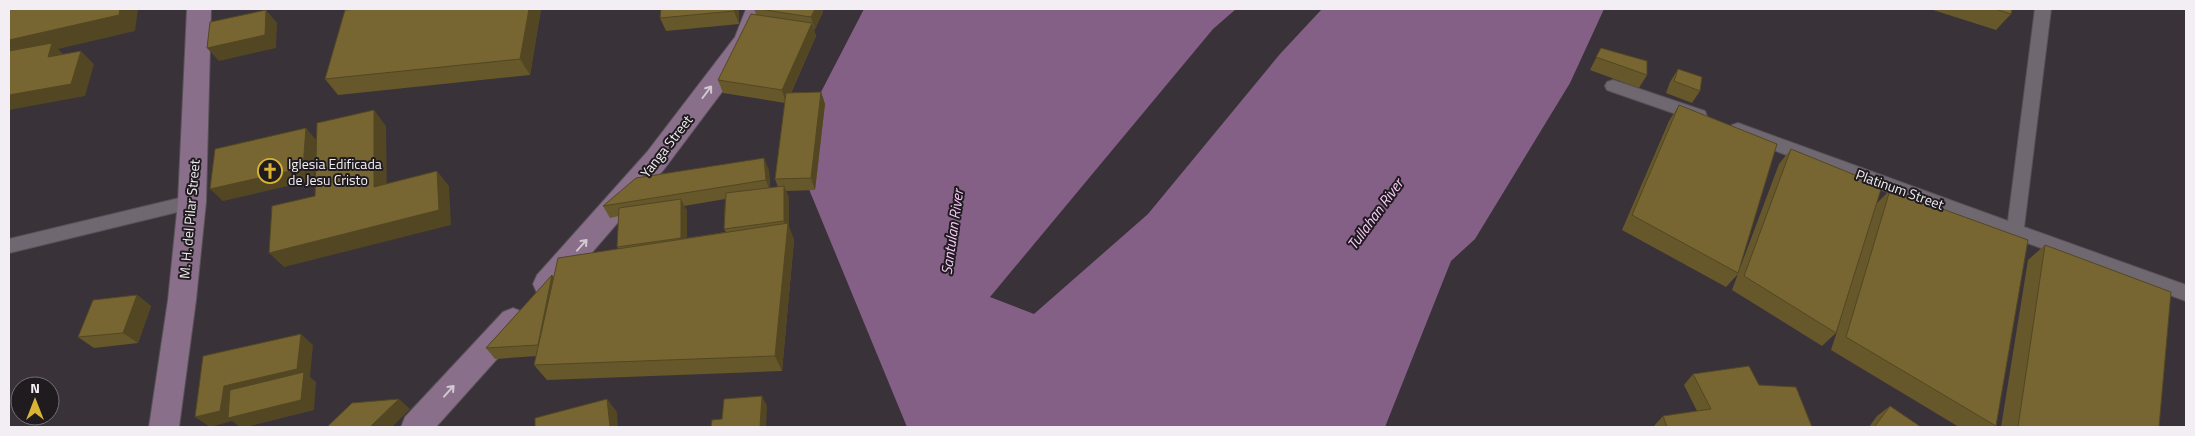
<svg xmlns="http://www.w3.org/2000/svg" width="2195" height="436" viewBox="0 0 2195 436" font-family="'Titillium Web',sans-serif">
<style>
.water{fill:#856086}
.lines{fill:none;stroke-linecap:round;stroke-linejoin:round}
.lane-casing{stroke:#585158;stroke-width:2}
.secondary-casing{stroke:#585158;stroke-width:2}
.lane{fill:#706870;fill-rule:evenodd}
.secondary{fill:#8a6f8a;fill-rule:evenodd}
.wall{fill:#66582b;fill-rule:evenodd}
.shaded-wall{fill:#534723}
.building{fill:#776632;stroke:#534723}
.oneway{stroke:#d4c8d4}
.labels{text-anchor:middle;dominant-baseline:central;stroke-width:4;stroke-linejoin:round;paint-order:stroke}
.street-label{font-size:14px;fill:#f3eef3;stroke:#1f1b1f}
.poi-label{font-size:14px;fill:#f3eef3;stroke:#1f1b1f;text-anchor:start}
.water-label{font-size:15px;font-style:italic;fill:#facafb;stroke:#1f1b1f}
</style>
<rect width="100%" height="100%" fill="#393239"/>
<path class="water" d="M864,9H1236L1213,29L990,297L1034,314L1148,214L1280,54L1322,9H1604L1570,83L1475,239L1451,261L1385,427H907L792,148Z"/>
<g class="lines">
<defs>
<path id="lane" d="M2035,9H2051L2024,227L2186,285V301L1732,135L1730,130L1732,125L1738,123L2008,221Z
M1613,80L1705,111L1707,116L1705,121L1699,122L1607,90L1605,86L1607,82Z
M192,195L198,197L201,202L198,207L9,253V239Z"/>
<path id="secondary" d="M187,9H211L206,202L196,300L179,427H149L168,300L178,202Z
M746,9H770L755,48L665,168L557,293L547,296L537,293L533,284L537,275L647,152L735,37Z
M513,308L523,312L528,321L523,330L436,427H401L405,417L503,312Z"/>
</defs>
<use href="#lane" class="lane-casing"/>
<use href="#secondary" class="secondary-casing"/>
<use href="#lane" class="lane"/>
<use href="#secondary" class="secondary"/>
</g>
<path class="wall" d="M541,9L530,75L338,95L325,79Z
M739,9V24L666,31L660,18Z
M754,9H822L823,12L814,30L816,36L791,93L821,92L825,104L815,190L786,191L789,198V227L794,240L782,371L547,380L534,365L536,356L495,359L486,348L552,275L554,278L619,249L617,247L619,216L610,218L603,206L769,170L770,188L778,187L775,179L785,103L723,93L718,80L756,14ZM725,199L724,229L726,232L687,238V211L684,206Z
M1930,9H2012L2011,14L1996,30Z
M1601,48L1647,75L1639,88L1590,70Z
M1678,69L1700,91L1692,103L1666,93L1670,82Z
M1679,105L1740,268L1779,164L1791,149L1876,204L1890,190L1996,426L1994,427H1959L1831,350L1841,319L1836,333L1822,346L1732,290L1738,274L1726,287L1622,230L1669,121Z
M2045,245L2159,427H2001L2028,260Z
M137,295L151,306L138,343L94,348L78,337Z
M1693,374L1759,385L1812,427H1655L1654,426L1663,416L1697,411L1684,385Z
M1890,406L1921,427H1869L1877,416Z"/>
<path class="shaded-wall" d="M120,9H138L135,31L58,49L65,56L9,60V40Z
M529,9H541L530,75L520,59Z
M734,9H739V24L734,11Z
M815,9H822L823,12L815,30L811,17Z
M266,10L277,23L276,48L219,61L207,48Z
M812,23L816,36L786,103L782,90Z
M81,51L94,64L85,96L9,110V95Z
M821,92L825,104L815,190L811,178Z
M374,110L386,126L387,202L374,187Z
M306,128L317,141L314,180L223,201L210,189Z
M764,158L769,170L770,192L766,180Z
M437,171L449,186L451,225L284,267L269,253Z
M784,186L789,198V227L794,240L782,371L775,356L787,228L784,221Z
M681,199L687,211V249L681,238Z
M552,275L560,286L547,355L538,345Z
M137,295L151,306L138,343L123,333Z
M301,334L313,345L310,377L316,382L314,410L250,426L252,427H240L232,421L210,427L195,417L224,386Z
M762,396L767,406L766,427H760Z
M399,399L410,409L392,427H370Z
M607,399L617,412L618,427H610Z"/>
<path class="building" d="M9,9H120L119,15L9,40Z
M358,9H529L520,59L325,79L345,10Z
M661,9H734V11L660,18Z
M759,9H815L811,17Z
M1995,9H2012L2011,14Z
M266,10L265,35L207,48L210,22Z
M751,14L812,23L782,90L718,80Z
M52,43L48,57L81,51L71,84L9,95V51Z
M1601,48L1647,61V75L1596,57Z
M1678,69L1702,77L1700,91L1674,81Z
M821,92L811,178L775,179L786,93Z
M1679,105L1777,144L1738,273L1632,215Z
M374,110V187L437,171L439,210L269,253L272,206L315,196L317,123Z
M306,128L303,168L210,189L215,149Z
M1791,149L1882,186L1836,333L1744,276Z
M764,158L766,180L603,206L636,178Z
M784,186V221L724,229L726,193Z
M1890,190L2028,240L1996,426L1846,337Z
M681,199V238L617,247L619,208Z
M788,223L775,356L534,365L558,258Z
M2045,245L2171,292L2159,427H2018Z
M552,275L538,345L486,348Z
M137,295L123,333L78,337L93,300Z
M301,334L297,369L224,386L220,411L195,417L203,356Z
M1749,366L1759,385L1796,387L1812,427H1667L1663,416L1711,409L1693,374Z
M304,372L301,400L228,418L230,390Z
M762,396L760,427H711L712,420L722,419L724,399Z
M399,399L370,427H327L352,403Z
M607,399L610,427H535V418Z
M1890,406L1921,427H1877L1875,426Z
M249,425L248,427H238Z"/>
<defs><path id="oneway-shaft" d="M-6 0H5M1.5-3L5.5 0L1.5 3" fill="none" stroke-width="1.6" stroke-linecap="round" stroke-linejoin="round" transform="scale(1.25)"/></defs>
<g class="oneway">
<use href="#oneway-shaft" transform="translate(707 92) rotate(-53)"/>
<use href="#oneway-shaft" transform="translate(582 245) rotate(-48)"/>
<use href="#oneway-shaft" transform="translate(449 391) rotate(-48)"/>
</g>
<defs>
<symbol id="church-ring" viewBox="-11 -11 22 22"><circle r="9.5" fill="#1f1b1f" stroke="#d9b334" stroke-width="1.5"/><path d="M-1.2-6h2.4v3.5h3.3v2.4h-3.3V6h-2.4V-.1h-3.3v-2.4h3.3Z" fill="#d9b334"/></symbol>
</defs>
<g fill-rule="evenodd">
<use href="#church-ring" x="256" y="157" width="28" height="28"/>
</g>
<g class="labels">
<g class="street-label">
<text transform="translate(666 146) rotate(-52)">Yanga Street</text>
<text transform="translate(1900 189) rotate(20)">Platinum Street</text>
<text transform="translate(189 219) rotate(-85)">M. H. del Pilar Street</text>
</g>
<g class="poi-label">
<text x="288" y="163">Iglesia Edificada<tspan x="288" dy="16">de Jesu Cristo</tspan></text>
</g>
<g class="water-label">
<text transform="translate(1375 214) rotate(-54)">Tullahan River</text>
<text transform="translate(952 232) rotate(-82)">Santulan River</text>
</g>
</g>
<rect width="2195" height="436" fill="none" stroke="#f3eef3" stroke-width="20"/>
<g transform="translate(35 401)"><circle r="24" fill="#1f1b1f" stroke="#746f74"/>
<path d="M0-4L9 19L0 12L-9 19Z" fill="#d9b334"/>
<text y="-8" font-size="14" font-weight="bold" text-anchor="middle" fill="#f3eef3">N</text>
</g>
</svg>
